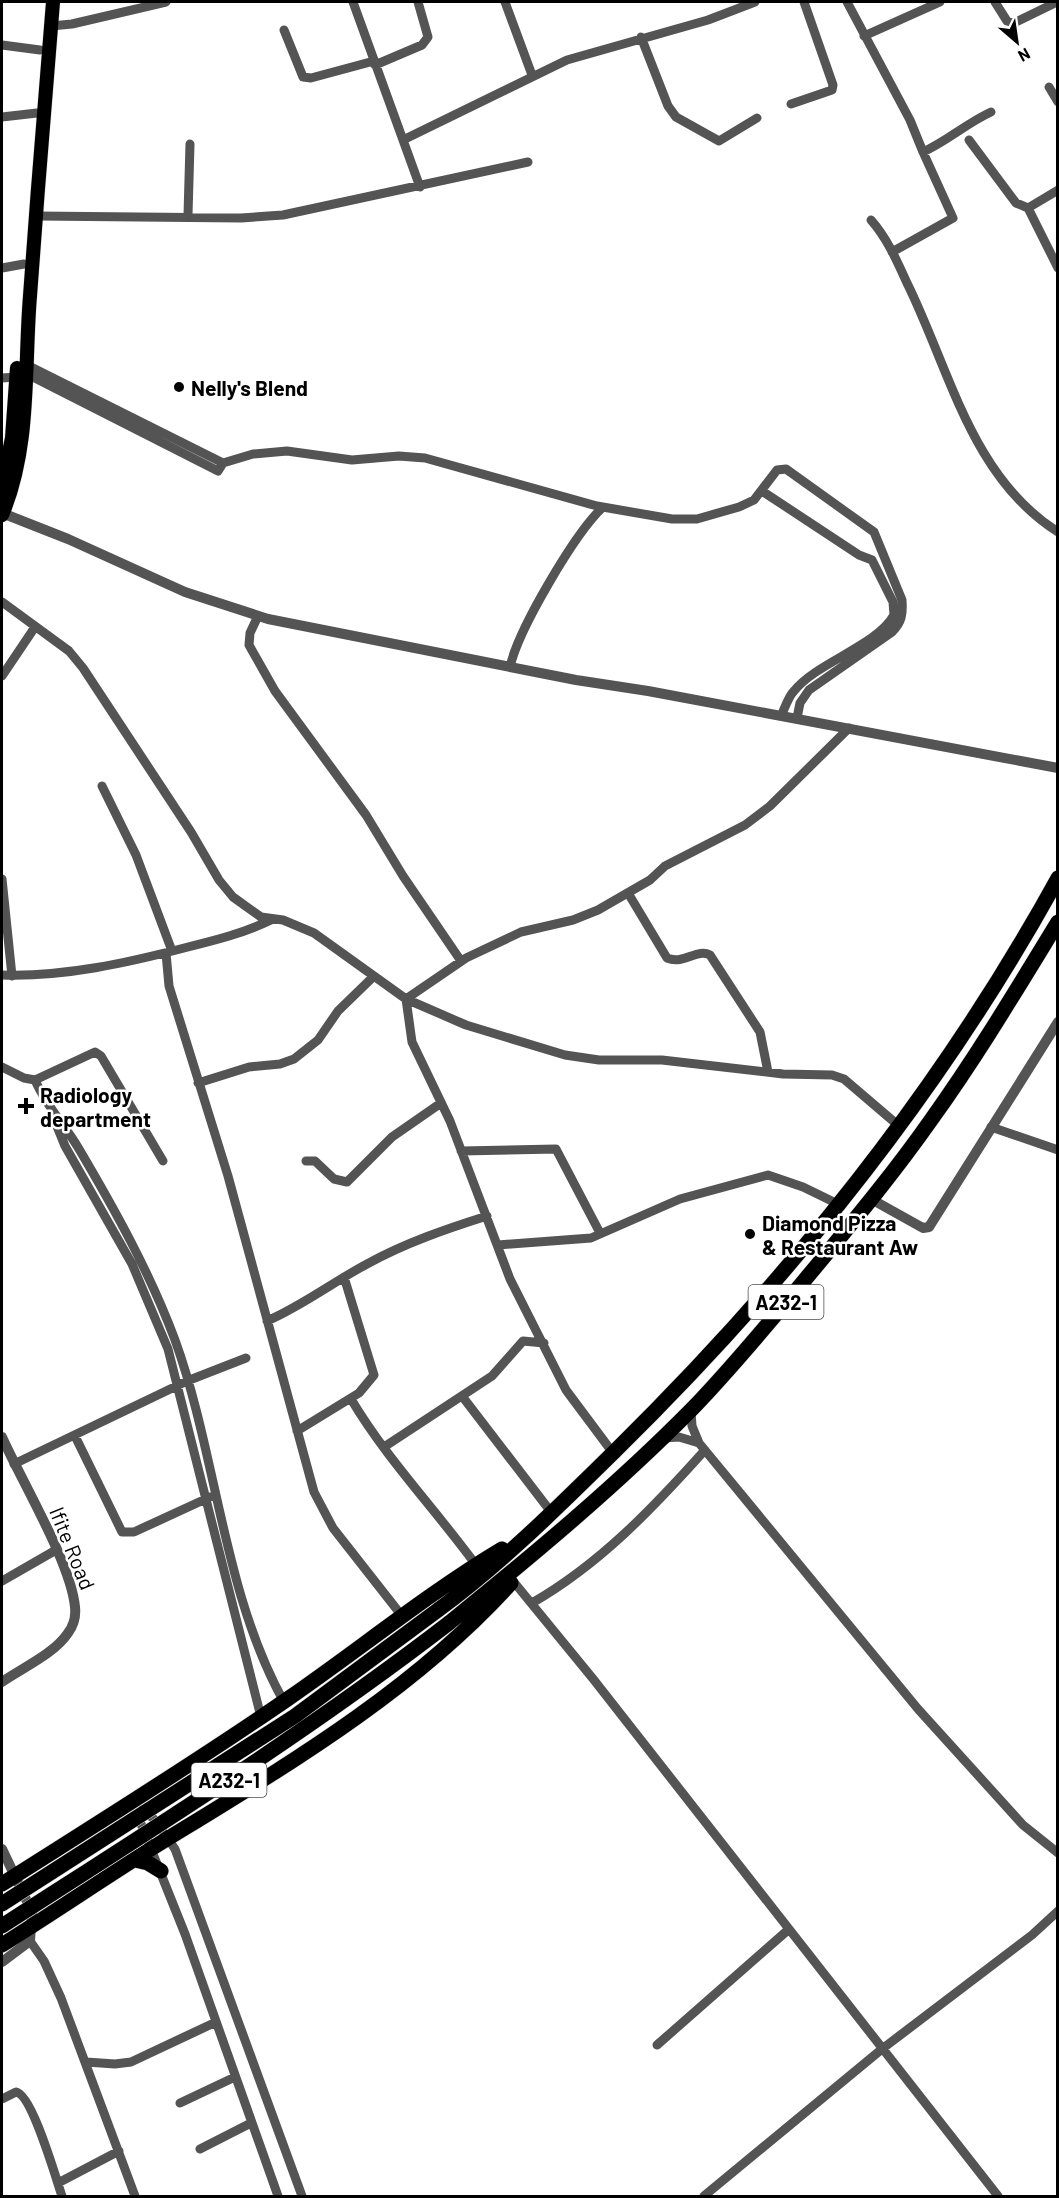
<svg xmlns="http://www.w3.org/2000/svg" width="1059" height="2198" viewBox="0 0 1059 2198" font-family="Barlow,sans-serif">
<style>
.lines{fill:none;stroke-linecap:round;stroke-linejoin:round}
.primary-casing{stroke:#dbdbdb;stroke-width:15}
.trunk-casing{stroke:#dbdbdb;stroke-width:16}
.minor{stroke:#545454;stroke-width:9}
.tertiary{stroke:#545454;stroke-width:10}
.primary{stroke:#000;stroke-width:14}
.trunk{stroke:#000;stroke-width:15}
.trunk-bridge-casing{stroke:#dbdbdb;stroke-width:16;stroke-linecap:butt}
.trunk-bridge{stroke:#000;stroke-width:15}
.poi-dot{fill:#000;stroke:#fff;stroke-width:2}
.labels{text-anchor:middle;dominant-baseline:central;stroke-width:5;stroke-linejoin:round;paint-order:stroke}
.shield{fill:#fff;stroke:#4c4c4c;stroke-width:1.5}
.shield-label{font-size:20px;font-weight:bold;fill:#000}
.poi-label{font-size:21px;font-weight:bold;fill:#000;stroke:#fff;text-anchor:start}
.street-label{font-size:21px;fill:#000;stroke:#fff}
</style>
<rect width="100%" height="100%" fill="#fff"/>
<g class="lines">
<defs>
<path id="primary" d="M2,486L12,438L17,368
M2,515C31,447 24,368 30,296C37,198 45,99 53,2"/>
<path id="trunk" d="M438,1610C502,1563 558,1507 615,1451C788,1281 941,1091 1058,878
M449,1623C533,1555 616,1486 692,1409C728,1372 761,1332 794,1293C841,1236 889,1180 931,1120C977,1056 1017,989 1058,922
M135,1860L148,1863L161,1871
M2,1884C98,1823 195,1763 289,1698C360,1649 427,1594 502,1549
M2,1945C53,1913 103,1879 154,1847C279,1770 412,1693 511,1583"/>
</defs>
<use href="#primary" class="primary-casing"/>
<use href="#trunk" class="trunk-casing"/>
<path class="minor" d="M353,2L420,187
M505,2L532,75
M847,2L910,120L923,152C947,141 967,123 991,112
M995,2L1007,21L1014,23L1057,2
M51,26L72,24L166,2
M284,30L303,77L311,78L374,61
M864,36L940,2
M641,37L668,106L676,117L719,141L757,118
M2,45L40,50
M375,65L422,45L428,37L418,2
M1049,87L1058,102
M791,104L832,90L833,85L804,2
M2,117L37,113
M405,139L567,60L708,20L755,2
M969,140L1016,203L1028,208L1058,268
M1028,208L1058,190
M188,215L190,144
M36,216L241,218L283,215L528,162
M871,220C887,238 897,261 907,283C950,370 971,477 1058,532
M892,252L953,218L923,152
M2,268L24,264
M25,364L223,463
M25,373L218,471L223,463L253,454L287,451L352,460L399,456L425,458L597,506L672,519H697L739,507L754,500L777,470L786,469L874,532L902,600C903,614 902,622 892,632L809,690L800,703L797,718
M2,378L16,377
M762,491L859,555L872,560L893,602L894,615C877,646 817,662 794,691C788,697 785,708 781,716
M2,602L69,651L83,668L191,832L219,880L233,897L261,917L283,920L314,933L406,999L466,1025L565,1055L599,1060H662L783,1074L832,1075L844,1079L899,1126
M258,616L250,633L249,645L275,691L366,815L403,876L461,961
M510,667C518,630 575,533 603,507
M2,676L35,627
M102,786L136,855L172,951
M2,879L12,976
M628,893L667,958C684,965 697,948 710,955L760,1032L768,1072
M166,953L169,986L228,1176L314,1492L333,1528L402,1616
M2,975C64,977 127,963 188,947C216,940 244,933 271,920
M2,1067L24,1078L35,1080L95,1052L101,1056L163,1161
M35,1080C46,1106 65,1125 79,1149C115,1210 150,1273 175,1340C217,1456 223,1593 284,1702
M198,1083L249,1067L280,1064L294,1059L318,1040L338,1011L374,976
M54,1119L65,1146L132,1264L168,1349L261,1717
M991,1127L1058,1150
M461,1151L556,1149L600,1233
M306,1161H315L334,1179L347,1182L392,1137L441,1103
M498,1245L591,1238L680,1199L768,1175L803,1187L840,1205
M267,1321C302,1306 333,1282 367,1264C405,1243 446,1229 487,1216
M462,1396L551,1512
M351,1399C386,1458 435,1509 476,1565
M691,1411L692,1426L699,1443L918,1709L1023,1825L1058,1853
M297,1431L359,1393L374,1375L344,1277
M75,1436L122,1532H134L210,1497
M664,1438L679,1437L699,1443
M384,1447L492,1376L523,1341L544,1343
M613,1453L566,1390L510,1279L450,1121L412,1042L406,999L466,958L521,932L573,920L598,910L650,880L665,866L745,825L770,806L849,728
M14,1464L187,1381L246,1358
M2,1581L56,1550
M513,1581L594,1680L998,2196
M532,1603C600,1564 653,1508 705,1450
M142,1810L154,1819L175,1849L302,2196
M137,1814L185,1934L278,2196
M30,1941L44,1961L61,1998L135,2196
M657,2045L788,1930
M86,2062L115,2064L131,2062L216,2022
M2,2099L16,2092C32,2094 56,2179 62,2196
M180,2103L235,2077
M200,2149L251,2123
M58,2183L119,2151
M704,2196L882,2049L1032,1935L1058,1911"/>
<path class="tertiary" d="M2,513L68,539L185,592L268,619L576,680L648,691L1058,768
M871,1199L923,1228L929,1227L1058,1022
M2,1437C21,1480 71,1563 75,1607C76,1616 74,1625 68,1633C54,1654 22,1668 2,1682
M2,1849L32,1912L30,1941L2,1962"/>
<use href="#primary" class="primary"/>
<use href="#trunk" class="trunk"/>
<defs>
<path id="trunk-bridge" d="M2,1904L295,1716L438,1610
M2,1926C154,1828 305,1734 449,1623"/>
</defs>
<use href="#trunk-bridge" class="trunk-bridge-casing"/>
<use href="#trunk-bridge" class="trunk-bridge"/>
</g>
<g class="poi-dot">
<circle cx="179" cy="387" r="6"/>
<path d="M23 1097h6v6h6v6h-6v6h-6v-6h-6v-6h6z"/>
<circle cx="750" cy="1234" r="6"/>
</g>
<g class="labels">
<g class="shield">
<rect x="748.5" y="1285" width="75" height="34" rx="4.5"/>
<rect x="191.5" y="1763" width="75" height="34" rx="4.5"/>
</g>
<g class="shield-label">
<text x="786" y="1302">A232-1</text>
<text x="229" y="1780">A232-1</text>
</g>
<g class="poi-label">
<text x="191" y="387">Nelly's Blend</text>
<text x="40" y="1094">Radiology<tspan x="40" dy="24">department</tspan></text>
<text x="762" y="1222">Diamond Pizza<tspan x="762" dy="24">&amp; Restaurant Aw</tspan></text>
</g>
<g class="street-label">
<text transform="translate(73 1548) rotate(68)">Ifite Road</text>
</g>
</g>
<rect width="1059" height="2198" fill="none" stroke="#000000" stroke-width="6"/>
<g transform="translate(1017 42) rotate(151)" stroke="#ffffff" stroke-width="4.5" paint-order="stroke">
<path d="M0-4.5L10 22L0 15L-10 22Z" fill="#000000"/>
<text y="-9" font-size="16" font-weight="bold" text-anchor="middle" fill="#000000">N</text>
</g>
</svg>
